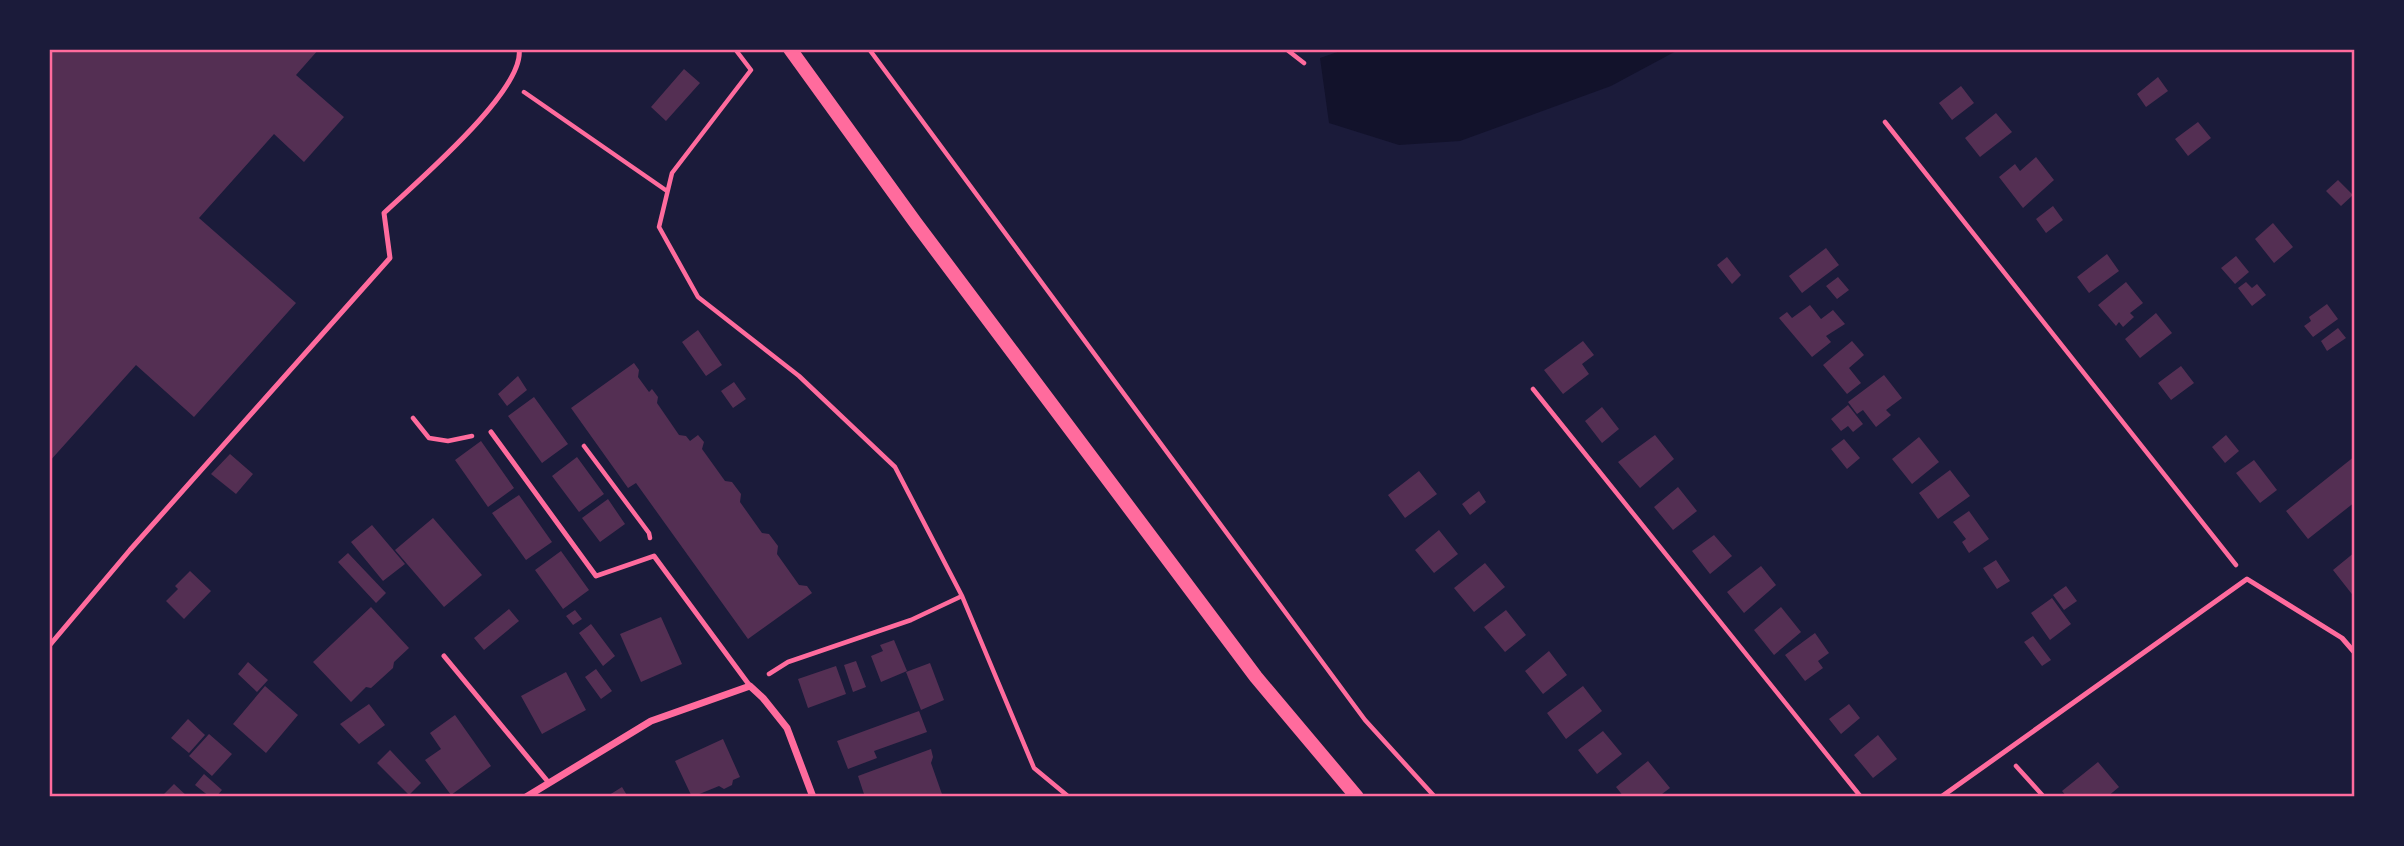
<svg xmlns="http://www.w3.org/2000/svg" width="2404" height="846" viewBox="0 0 2404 846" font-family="Lora,serif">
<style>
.water{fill:#12122b}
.building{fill:#542f53}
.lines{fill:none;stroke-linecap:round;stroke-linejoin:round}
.path{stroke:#ff6b9d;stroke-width:4.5}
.service{stroke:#ff6b9d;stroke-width:5}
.minor{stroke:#ff6b9d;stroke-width:7}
.secondary{stroke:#ff6b9d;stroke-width:14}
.neatline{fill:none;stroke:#ff6b9d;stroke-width:2.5}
</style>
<rect width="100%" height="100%" fill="#1b1b3a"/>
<path class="water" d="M1346,49H1680L1611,86L1460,141L1399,145L1329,123L1320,58Z"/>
<path class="building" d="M49,49H319L296,75L344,117L304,162L274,134L199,218L296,303L194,417L136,365L49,462Z
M684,69L700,83L666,121L651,107Z
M2158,77L2168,91L2146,107L2137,94Z
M1961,86L1974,103L1952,120L1939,103Z
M1996,113L2012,132L1980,157L1965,138Z
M2198,122L2211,138L2188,156L2175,139Z
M2036,157L2054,180L2023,208L1999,177L2015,164L2020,171Z
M2338,180L2353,195L2341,206L2326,191Z
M2053,206L2063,220L2046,233L2036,219Z
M2273,223L2293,247L2274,263L2255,239Z
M1826,248L1839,265L1802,293L1789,276Z
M2107,254L2119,271L2089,293L2077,277Z
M2236,256L2249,272L2235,284L2221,268Z
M1727,257L1741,275L1732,284L1717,265Z
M1838,277L1849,290L1837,299L1826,286Z
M2126,282L2143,303L2130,313L2134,317L2123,327L2119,322L2116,326L2098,305Z
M2246,282L2252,288L2257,284L2266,295L2252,306L2238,288Z
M2327,304L2338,319L2313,337L2304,326L2311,321L2309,317Z
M1810,305L1821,319L1833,310L1845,324L1826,336L1831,342L1812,357L1779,318L1787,312L1792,318Z
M2156,313L2172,333L2140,358L2125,339Z
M2338,328L2346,338L2327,351L2321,341Z
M698,330L722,365L706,376L682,342Z
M1583,341L1594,355L1582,364L1589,374L1563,394L1544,370Z
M1852,341L1864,355L1849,368L1861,383L1847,394L1823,365Z
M634,363L639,370L638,377L649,392L652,389L658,397L657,403L679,435L686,436L690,441L698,435L704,442L702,449L725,481L732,482L741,494L740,502L762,533L769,534L778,546L777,554L799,585L807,586L812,593L748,639L636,483L628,488L571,408Z
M2181,366L2194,383L2171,400L2158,383Z
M1884,375L1902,398L1886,410L1891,415L1876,427L1863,410L1857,414L1848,402Z
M518,376L527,390L507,406L498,394Z
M734,382L746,399L733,408L721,391Z
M534,397L568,444L542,463L508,416Z
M1848,405L1863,424L1853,432L1848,426L1841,431L1831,419Z
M1602,407L1619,429L1602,443L1585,421Z
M1655,435L1674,459L1640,488L1618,462Z
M2226,435L2239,451L2225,463L2212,447Z
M1919,437L1939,462L1912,484L1892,459Z
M1844,439L1860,458L1847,469L1831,449Z
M481,441L514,488L488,507L455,460Z
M230,454L253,474L236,494L211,474Z
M2355,456V502L2308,539L2286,511Z
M577,457L604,494L579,512L552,476Z
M2254,460L2277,490L2260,503L2236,473Z
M1950,470L1970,496L1938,519L1919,493Z
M1419,471L1437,494L1405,518L1388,495Z
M1678,487L1697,511L1673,530L1654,507Z
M1479,491L1486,502L1470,515L1462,504Z
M519,495L552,542L526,560L492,513Z
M608,499L625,524L600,542L582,518Z
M1969,511L1989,539L1969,553L1962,542L1966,539L1953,522Z
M433,518L482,575L444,607L395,550Z
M372,525L405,564L383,581L351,542Z
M1439,530L1458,554L1434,573L1415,550Z
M1714,535L1732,556L1710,574L1692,551Z
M561,551L589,590L563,609L535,570Z
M2355,552V598L2333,570Z
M348,553L386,593L376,603L338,562Z
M1996,560L2010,581L1997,589L1983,568Z
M1485,563L1505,587L1474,612L1454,588Z
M1761,566L1776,585L1744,613L1727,592Z
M190,571L211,591L184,619L166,601L178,589L175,586Z
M2066,586L2077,601L2064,610L2053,595Z
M2052,598L2071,624L2050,640L2031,613Z
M371,607L409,648L394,662L393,668L371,688L366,687L351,702L313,662Z
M1781,607L1801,632L1774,655L1754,630Z
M509,609L519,621L484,650L474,638Z
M575,610L582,619L573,625L566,616Z
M1506,610L1526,635L1505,652L1484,627Z
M661,617L682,664L641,682L620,634Z
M591,624L615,656L603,666L579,633Z
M1815,633L1829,653L1818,661L1823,668L1805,681L1785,655Z
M2033,636L2051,660L2042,666L2024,642Z
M894,640L907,671L881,682L871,656L883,651L880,645Z
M1549,651L1567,675L1543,694L1525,671Z
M856,661L866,687L853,692L844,665Z
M248,662L268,680L257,692L238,674Z
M930,663L944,700L921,710L906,672Z
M836,666L846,694L808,708L798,679Z
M596,669L612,691L601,699L585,677Z
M566,672L586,710L542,734L521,696Z
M265,686L298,715L266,753L233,724Z
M1583,686L1602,711L1566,739L1547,713Z
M369,704L385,725L359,744L340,724Z
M1849,704L1860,718L1841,734L1829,719Z
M919,711L927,732L874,751L877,758L848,769L837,741Z
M455,715L491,766L451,795L425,760L441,749L430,733Z
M188,719L205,735L189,753L171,738Z
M1603,731L1622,754L1597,774L1578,750Z
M209,734L232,754L212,776L189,756Z
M1878,735L1897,759L1873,778L1854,755Z
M723,739L740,777L733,780L732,785L724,789L719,786L692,797L675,761Z
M931,749L933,757L931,763L943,797H865L858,776Z
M390,750L421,783L409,795L377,763Z
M1648,761L1670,788L1658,797H1624L1616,787Z
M2098,762L2119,787L2107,797H2067L2062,791Z
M204,774L222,790L216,797H210L195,785Z
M174,784L188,797H161Z
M622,787L628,797H606Z"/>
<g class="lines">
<path class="path" d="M735,49L751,70L672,173L659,227L698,297L799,376L895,467L962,596L1034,768L1069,797
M869,49L1365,720L1435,797
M1286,49L1304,63
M524,92L667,191
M1885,122L2236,565
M1533,389L1861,797
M413,418L429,438L448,441L472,436
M584,446L649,533L650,538
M769,674L788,662L911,620L962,596
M2016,766L2044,797"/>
<path class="service" d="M491,432L596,576L654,556L750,686
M49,646L130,550L390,258L384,213C413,185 526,90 519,49
M444,656L549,783
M1941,797L2247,579L2342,638L2355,653"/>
<path class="minor" d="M526,797L651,721L750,686L763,698L787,728L813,797"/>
<path class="secondary" d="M790,49L915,222L1256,677L1357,797"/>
</g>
<rect width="2404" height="846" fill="none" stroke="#1b1b3a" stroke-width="102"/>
<rect x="51" y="51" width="2302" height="744" class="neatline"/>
</svg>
